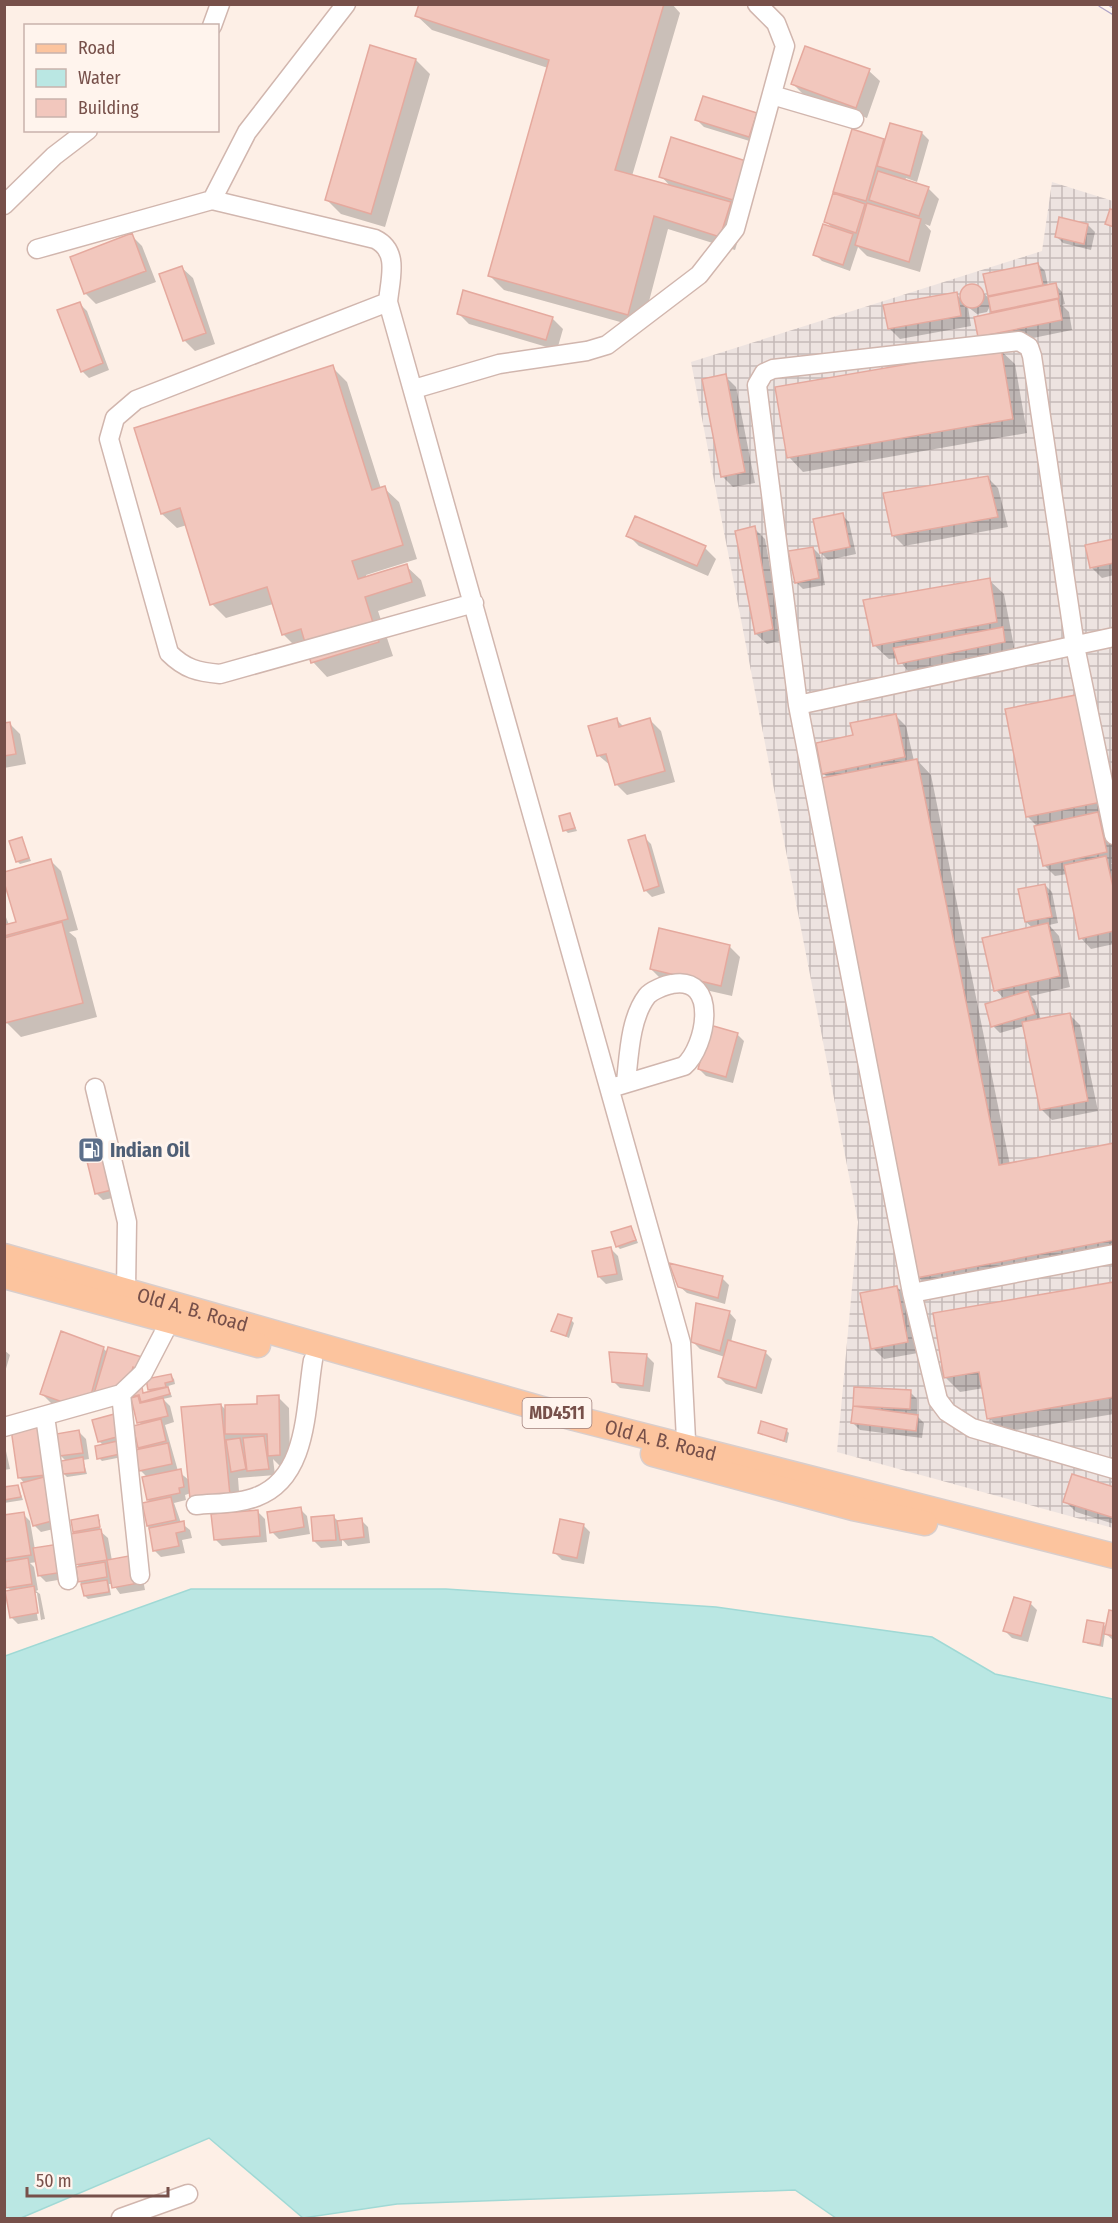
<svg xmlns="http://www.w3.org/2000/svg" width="1118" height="2223" viewBox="0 0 1118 2223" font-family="'Fira Sans Condensed',sans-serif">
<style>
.industrial{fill:url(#industrial-grid)}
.water{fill:#bae7e3;stroke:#a0d9d5;stroke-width:1.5}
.shadow{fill:#0003;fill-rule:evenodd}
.building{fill:#f2c7bd;stroke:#e5a99e;stroke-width:1.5}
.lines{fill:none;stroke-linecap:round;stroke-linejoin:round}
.minor-casing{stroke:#d1b6ae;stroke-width:21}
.major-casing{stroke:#d9cecc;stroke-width:27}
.minor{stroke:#fff;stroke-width:18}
.major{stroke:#fcc49e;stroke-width:24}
.rail-casing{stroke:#afa4c7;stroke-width:7}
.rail{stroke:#fff4ed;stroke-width:4.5;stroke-dasharray:14;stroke-linecap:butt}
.labels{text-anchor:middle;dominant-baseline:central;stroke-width:6;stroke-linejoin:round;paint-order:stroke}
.shield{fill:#fff4ed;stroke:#a0817b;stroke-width:1.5}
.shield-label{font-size:18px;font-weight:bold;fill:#77504a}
.service-label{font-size:20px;font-weight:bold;fill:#4e5e75;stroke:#fff4ed;text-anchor:start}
.street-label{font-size:20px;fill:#77504a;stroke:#fff4ed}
</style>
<defs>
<pattern id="industrial-grid" width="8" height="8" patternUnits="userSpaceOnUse" patternTransform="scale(1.5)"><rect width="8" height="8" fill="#ede3e0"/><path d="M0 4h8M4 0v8" fill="none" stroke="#c5bab8"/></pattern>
</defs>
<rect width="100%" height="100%" fill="#fdefe6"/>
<path class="industrial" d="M1052,182L1113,201V1528L837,1452L858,1222L691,362L1042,251Z"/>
<path class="water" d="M191,1589H446L716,1607L932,1637L995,1674L1113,1699V2218H836L795,2190L397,2204L303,2218L209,2138L21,2218H5V1656Z"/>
<path class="shadow" d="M421,4H672L680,13L632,176L671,187L661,176L745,162V218L735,250L668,229L642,328L504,290L489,275L548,68L432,30L417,16Z
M416,60L430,74L385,227L341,214L327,200Z
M869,71L880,81L867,118L804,95L793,84Z
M756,114L763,122L756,143L704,127L697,120Z
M891,124L922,133L929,140L917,182L906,178L905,181L928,188L939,199L930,226L925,224L931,231L920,272L867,256L858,247L850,271L822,261L815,254L832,228L826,221L841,197L835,191L883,140L885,142Z
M1088,225L1095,232L1091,250L1063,243L1056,236Z
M131,235L142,246L156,282L96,304L85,293Z
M1038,264L1045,271L1048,286L1055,284L1062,292L1065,304L1062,305L1069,312L1072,330L990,347L979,336L995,314L991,304L987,312L977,314L968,307L971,326L900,339L889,328L956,294L960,298L965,288L974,285L990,299L985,275Z
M182,268L193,278L215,344L195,351L184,340Z
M80,304L87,311L109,370L89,378L82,371Z
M458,313L552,318L563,329L557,350L469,324Z
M1000,350L1015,364L1027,433L803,472L789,457Z
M332,367L347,382L381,489L384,488L399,502L417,559L366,575V578L406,566L421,580L426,596L378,611L393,656L327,677L313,662L307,646L298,649L283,634L273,604L226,618L212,604L187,525L177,528L162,514Z
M725,376L736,387L755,483L733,487L722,476Z
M987,477L998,488L1008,527L904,546L893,535Z
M842,515L849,522L856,554L828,560L821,553Z
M754,528L765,539L783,640L767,644L756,634Z
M628,535L705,548L716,559L708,576L639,546Z
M1114,541V575L1102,578L1091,567Z
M813,548L820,555L825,585L803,589L796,582Z
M989,580L1004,594L1015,652L910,674L898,658L889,659L874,645Z
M1080,696L1114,848V863H1111L1114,866V944L1091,949L1081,938L1067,874L1055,876L1044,865L1038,827L1027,816Z
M895,715L906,726L914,761L917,760L931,775L1010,1165L1114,1144V1256L932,1292L918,1277L828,778L823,773L854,736Z
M617,720L624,727L650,720L661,731L675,782L627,795L616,784L611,766L598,755Z
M9,723L20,734L26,764L4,768V724Z
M570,815L577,831L568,833L565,830Z
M644,837L651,844L665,893L652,897L645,890Z
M21,838L31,861L20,864L17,861Z
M51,861L61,871L78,930L69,932L76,938L97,1017L21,1037L6,1022L4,1015V912L9,925L17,923Z
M1045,885L1052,892L1058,923L1049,925L1059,936L1070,987L1031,996L1035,1000L1041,1020L1069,1014L1080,1025L1098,1111L1052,1120L1042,1110L1024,1026L1000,1033L993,1026L1005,1000L996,990L1033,928L1026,922Z
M729,946L740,957L732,996L662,980L651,969Z
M737,1034L744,1041L733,1083L706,1076L699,1069Z
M86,1150L122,1196L103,1200L96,1193Z
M631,1227L638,1243L620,1249L617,1246Z
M611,1249L618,1256L623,1280L606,1284L599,1277Z
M722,1278L729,1285L725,1304L687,1293L679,1286Z
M1114,1283V1414L1003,1432L989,1418L984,1388L960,1392L945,1377Z
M897,1287L907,1298L918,1353L884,1359L873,1348Z
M729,1312L736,1320L731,1342L765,1352L772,1359L762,1394L726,1384L719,1377L725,1357L700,1349L693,1342Z
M571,1320L574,1323L569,1338L553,1331Z
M103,1348L108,1353L141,1359L135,1390L141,1388L145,1395L152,1393L149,1390L171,1376L174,1379L175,1384L168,1386L172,1397L163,1399L170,1406L174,1422L165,1425L178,1471L190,1481L221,1405L227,1411L259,1406L278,1397L289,1408L290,1466H280L273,1459L275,1475L238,1478L240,1505L191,1493L185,1495L186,1500L174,1503L181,1523L190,1530L192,1538L182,1540L185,1553L161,1557L154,1550L148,1526L151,1503L148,1500V1478L140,1470L141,1426L134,1399L132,1397L102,1406L82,1415L52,1404L41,1393Z
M4,1350L10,1355L5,1372H4Z
M610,1353L647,1356L654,1363L650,1392L620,1388L613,1381Z
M855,1389L910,1392L917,1399V1416L924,1423L922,1438L860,1430L853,1423Z
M94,1421L130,1441L127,1456L102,1461L99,1458L104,1446L99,1441Z
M39,1424L62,1527L41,1532L34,1525L25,1484L20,1478Z
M786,1430L789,1433L787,1443L760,1433Z
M79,1432L86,1439L89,1459L83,1460L87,1474L67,1477L64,1474L66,1461L61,1456Z
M4,1442L10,1469L4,1470Z
M18,1486L23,1500L4,1503V1488Z
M1114,1489V1524L1076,1512L1065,1501Z
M300,1509L307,1516L310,1534L279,1539L272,1532Z
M258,1512L265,1519L267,1542L222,1546L215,1539Z
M23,1514L30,1521L35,1550L70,1578L46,1582L39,1575L37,1562L30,1563L34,1567L38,1590L36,1591L40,1594L45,1619L18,1624L11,1617L12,1591L7,1587L4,1570V1517ZM33,1593H37L41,1620H38Z
M97,1517L100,1520V1531L108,1538L112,1561L140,1564L145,1590L120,1594L113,1584H109L111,1595L88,1599L85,1596L80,1581V1568L77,1564L78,1535L75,1531Z
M334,1517L339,1522L361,1520L368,1527L370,1543L348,1546L342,1539V1546L321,1548L314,1541Z
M583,1525L590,1532L584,1564L562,1560L555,1553Z
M1030,1603L1037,1610L1028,1642L1012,1638L1005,1631Z
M1114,1613V1641L1105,1633L1103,1647L1088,1644L1084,1641L1103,1624L1107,1628Z"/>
<path class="building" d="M419,4H664L615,170L731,202L720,237L654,216L628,315L488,276L549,60L415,16Z
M370,45L416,59L371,214L325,200Z
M805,46L870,69L856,108L791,84Z
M703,96L757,113L749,137L695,120Z
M890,123L922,132L910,176L877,166Z
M852,129L884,139L866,201L833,192Z
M671,137L746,161L733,200L659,177Z
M878,171L929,187L919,216L869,200Z
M833,193L865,204L856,233L824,222Z
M867,203L921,219L909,262L855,245Z
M1110,209L1114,210V227L1105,224Z
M1059,217L1088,224L1084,244L1055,237Z
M823,224L853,234L843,265L813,255Z
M132,233L146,271L84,294L70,257Z
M1038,263L1043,285L988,296L983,274Z
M182,266L206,333L183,341L159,274Z
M1056,283L1059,298L991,312L988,297Z
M960 296a12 12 0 1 1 24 0a12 12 0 1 1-24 0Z
M463,290L553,317L546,340L457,314Z
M957,292L961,316L888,329L883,305Z
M1058,299L1062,320L978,337L974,317Z
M80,302L103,363L81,372L57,310Z
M1001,348L1013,419L787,458L775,387Z
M333,365L372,490L385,486L403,545L352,561L358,579L407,564L412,582L365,597L379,642L311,663L301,629L282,635L267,587L210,605L180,508L161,514L134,428Z
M726,374L745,472L721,477L702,379Z
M988,476L998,517L892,536L883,493Z
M843,513L850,547L820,553L813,519Z
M635,516L706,546L697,566L626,536Z
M755,526L773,629L755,634L735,531Z
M1114,539V563L1090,568L1085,545Z
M813,547L819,578L795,583L788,551Z
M990,578L997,622L873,646L863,600Z
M1003,627L1005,642L898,664L893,648Z
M1081,694L1102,802L1026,817L1005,709Z
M896,714L905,757L822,774L816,743L853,735L850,723Z
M617,718L619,727L650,718L665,771L615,785L606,754L597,756L588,726Z
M10,722L16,754L4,756V723Z
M917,759L999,1165L1114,1143V1240L916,1278L816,779Z
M1098,812L1107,852L1043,866L1034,826Z
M570,813L575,828L563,831L559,816Z
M645,835L659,886L644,891L628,840Z
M22,837L29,858L16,862L9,841Z
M1106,856L1114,891V931L1079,939L1064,865Z
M51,859L68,919L4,936V925L16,922L4,882V872Z
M1045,884L1052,917L1025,922L1018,889Z
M62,922L83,1003L5,1023L4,938Z
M1048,923L1060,976L994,991L982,938Z
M659,928L730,945L721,986L650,969Z
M1028,991L1035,1014L991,1027L985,1004Z
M1070,1013L1088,1101L1040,1110L1022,1022Z
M710,1025L738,1033L726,1077L698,1069Z
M105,1144L116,1189L95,1194L84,1149Z
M631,1226L636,1240L616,1247L611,1232Z
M611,1247L617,1274L598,1277L592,1251Z
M669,1263L723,1276L718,1298L678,1287Z
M1114,1282V1397L987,1419L979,1372L944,1378L933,1313Z
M897,1286L908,1342L871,1349L860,1293Z
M696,1303L730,1311L720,1351L691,1342Z
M558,1314L572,1318L566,1336L551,1331Z
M61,1331L104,1347L91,1395L71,1405L40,1394Z
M728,1340L766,1351L756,1388L718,1377Z
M108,1347L142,1357L139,1370L133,1367L128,1386L93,1397Z
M609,1352L647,1354L643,1386L612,1382Z
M171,1374L173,1381L165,1383L166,1387L148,1390L146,1379Z
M142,1387L143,1393L168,1387L170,1394L141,1402L139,1395L130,1397Z
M854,1387L911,1390L910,1409L853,1406Z
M279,1395L280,1455L268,1456L267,1434H225V1405L257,1404V1396Z
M138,1396L140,1403L163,1398L168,1416L137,1423L131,1398Z
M221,1404L230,1495L190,1499L181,1407Z
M853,1406L918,1415L916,1431L851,1423Z
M118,1413L124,1435L98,1442L92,1420Z
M161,1419L166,1441L138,1448L133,1426Z
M761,1421L787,1429L784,1441L758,1433Z
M39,1422L46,1475L18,1478L11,1429Z
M79,1430L83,1453L59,1456L56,1434Z
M264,1436L269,1469L247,1471L243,1438Z
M240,1438L246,1469L231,1472L226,1440Z
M122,1440L125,1453L97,1459L95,1446Z
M168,1443L172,1464L139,1471L135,1450Z
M83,1457L85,1472L63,1474L61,1461Z
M181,1469L184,1487L179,1488L180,1493L147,1500L142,1477Z
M1072,1474L1114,1487V1518L1063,1502Z
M44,1477L56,1520L33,1526L21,1483Z
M18,1485L21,1497L4,1500V1487Z
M171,1497L176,1520L147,1526L142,1503Z
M301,1507L304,1527L270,1533L267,1512Z
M258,1510L260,1536L214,1540L211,1514Z
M24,1512L31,1555L4,1559V1515Z
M98,1515L100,1527L73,1532L71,1520Z
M334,1515L336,1540L313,1541L311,1517Z
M362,1518L364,1537L340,1540L337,1521Z
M560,1519L584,1524L577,1558L553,1553Z
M184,1521L185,1531L176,1533L179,1546L153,1551L149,1528Z
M101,1529L107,1560L75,1565L70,1534Z
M59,1544L64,1572L38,1576L33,1548Z
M134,1555L139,1583L112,1588L107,1560Z
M28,1558L32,1584L6,1588L4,1562Z
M105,1562L107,1577L78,1582L76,1567Z
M107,1580L109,1592L84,1596L81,1584Z
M34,1586L38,1613L10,1618L5,1591Z
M1014,1597L1031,1602L1021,1636L1003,1631Z
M1109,1610L1114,1611V1636L1104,1634Z
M1087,1620L1104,1623L1100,1645L1083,1642Z"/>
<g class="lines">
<defs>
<path id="minor" d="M212,26L220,4
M772,95L854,119
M212,200L247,132L346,4
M4,205L54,156L88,130
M37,249L212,200L375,239C400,251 390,279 388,302L681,1343L687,1459
M388,302L136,400L115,418L109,439L169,653C185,669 198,672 220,674L474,603
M414,389L499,364L587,351L607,345L699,275L735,229L785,46L776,23L757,4
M1114,637L798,705L912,1293L1114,1254
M798,705L757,385L764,373L773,369L1019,341L1029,347L1032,356L1075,646L1114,835
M95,1088L127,1222L126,1290
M611,1088L684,1066C707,1046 719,975 672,984C665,985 651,991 647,996C630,1018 629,1055 626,1082
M912,1293L938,1400L947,1412L972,1428L1114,1469
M121,1394L140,1575
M45,1416L68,1580
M4,1427L121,1394L143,1373L170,1321
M196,1505C215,1503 239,1504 256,1497C309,1478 305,1406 313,1360
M121,2218L188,2194"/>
<g id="major">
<path id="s1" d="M4,1256L574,1418L1114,1556"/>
<path d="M4,1276L258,1345"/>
<path d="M653,1454L853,1508L925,1523"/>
</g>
</defs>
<use href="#minor" class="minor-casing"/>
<use href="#major" class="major-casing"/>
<use href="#minor" class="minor"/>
<use href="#major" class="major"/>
<defs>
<path id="rail" d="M1101,4L1114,12"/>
</defs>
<use href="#rail" class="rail-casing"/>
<use href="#rail" class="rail"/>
</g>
<defs>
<symbol id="fuel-square" viewBox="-11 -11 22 22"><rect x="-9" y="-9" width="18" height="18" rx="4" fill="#5c6f8a" stroke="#fff4ed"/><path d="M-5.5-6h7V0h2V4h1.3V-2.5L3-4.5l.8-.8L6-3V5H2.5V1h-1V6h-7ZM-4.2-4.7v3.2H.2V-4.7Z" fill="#fff"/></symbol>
</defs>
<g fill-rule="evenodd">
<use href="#fuel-square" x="76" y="1135" width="30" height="30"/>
</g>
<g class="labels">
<rect class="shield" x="522.5" y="1398" width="69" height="30" rx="4.5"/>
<g class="shield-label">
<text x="557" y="1413">MD4511</text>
</g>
<g class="service-label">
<text x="110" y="1150">Indian Oil</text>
</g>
<g class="street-label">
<text stroke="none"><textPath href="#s1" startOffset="196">Old A. B. Road</textPath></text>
<text stroke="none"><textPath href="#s1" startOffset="682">Old A. B. Road</textPath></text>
</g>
</g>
<rect width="1118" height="2223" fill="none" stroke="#77504a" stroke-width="12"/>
<rect x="24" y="24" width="195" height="108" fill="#fff4ed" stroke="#c9b2ac" stroke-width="1.5"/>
<rect x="36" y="44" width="30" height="9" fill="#fcc49e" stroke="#c9b2ac" stroke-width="1.5"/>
<text x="78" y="54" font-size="18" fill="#77504a">Road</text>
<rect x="36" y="69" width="30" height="18" fill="#bae7e3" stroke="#c9b2ac" stroke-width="1.5"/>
<text x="78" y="84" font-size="18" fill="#77504a">Water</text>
<rect x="36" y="99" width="30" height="18" fill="#f2c7bd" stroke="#c9b2ac" stroke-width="1.5"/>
<text x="78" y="114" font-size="18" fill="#77504a">Building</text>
<path d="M27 2187v9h141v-9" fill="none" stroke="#77504a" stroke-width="3"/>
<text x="36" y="2187" font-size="18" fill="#77504a" stroke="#fff4ed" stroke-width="4.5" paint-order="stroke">50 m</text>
</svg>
